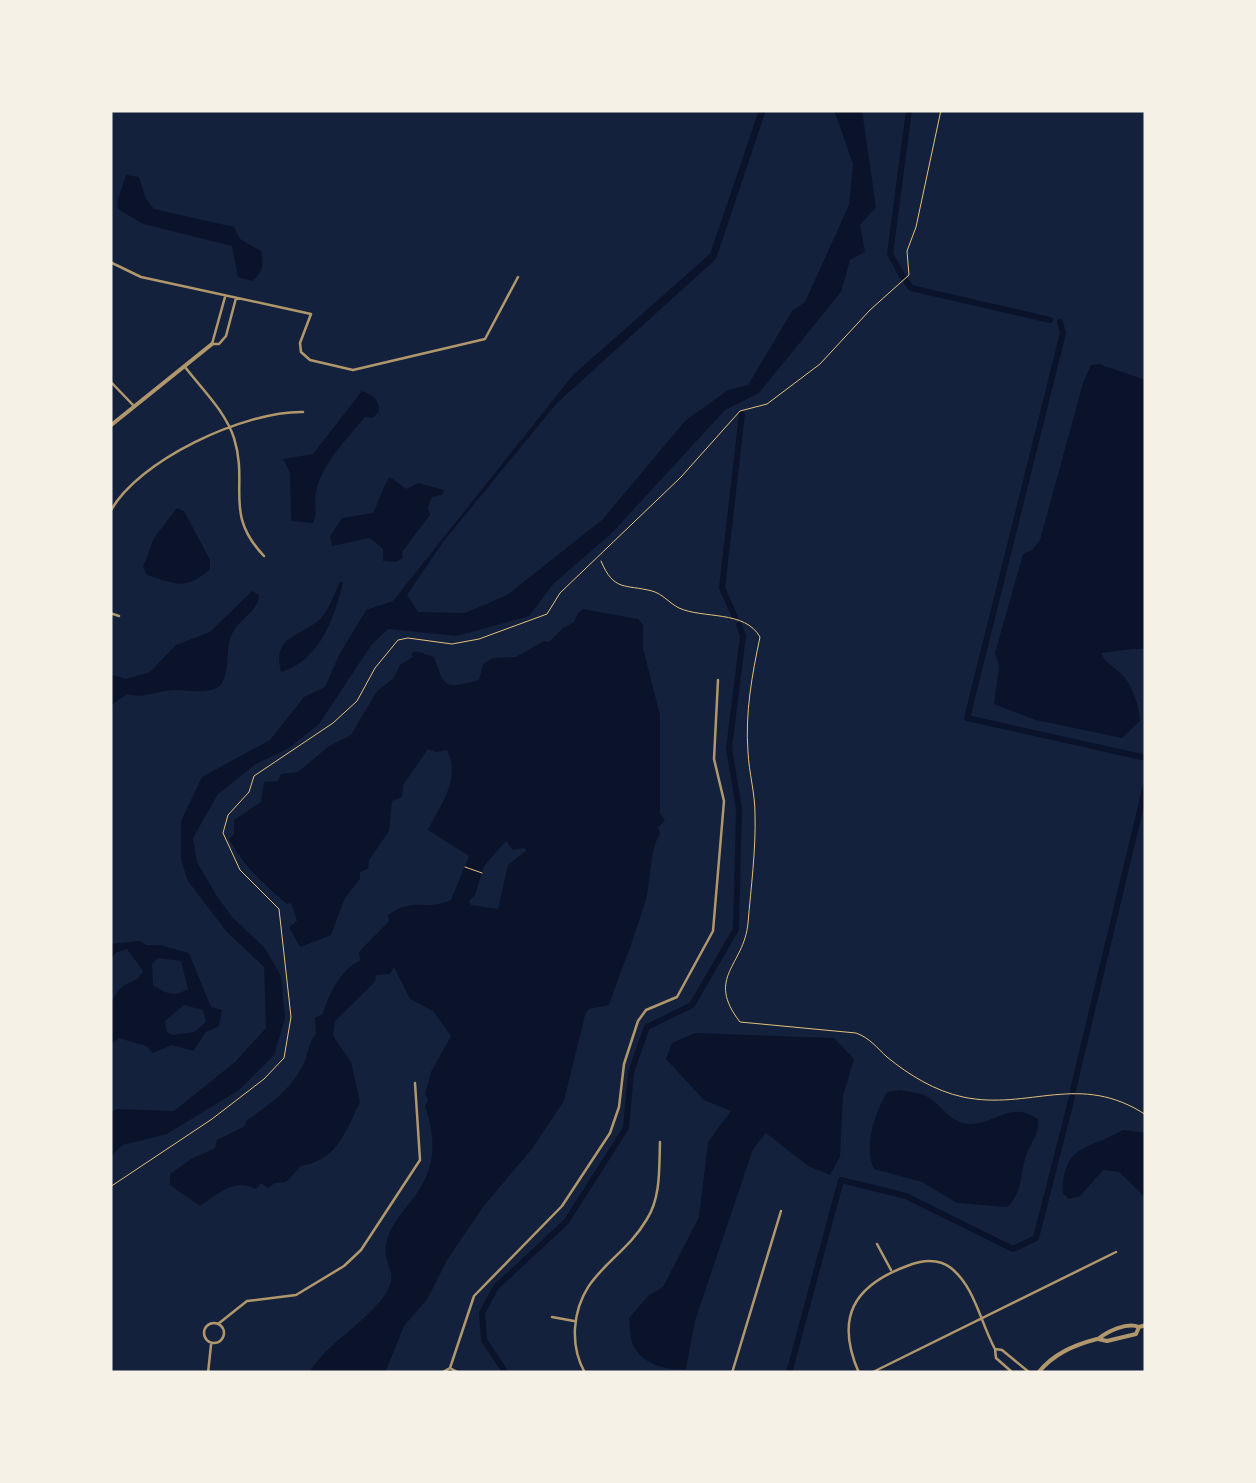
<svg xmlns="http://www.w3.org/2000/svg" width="1256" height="1483" viewBox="0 0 1256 1483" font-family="'Crimson Pro',serif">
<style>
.water{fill:#0b132b;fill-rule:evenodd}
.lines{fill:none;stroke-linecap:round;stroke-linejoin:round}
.canal{stroke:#0b132b;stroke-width:6}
.path{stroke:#e5c07b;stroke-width:1}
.minor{stroke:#b1986c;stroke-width:2.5}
.tertiary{stroke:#b1986c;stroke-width:4}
</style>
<rect width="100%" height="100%" fill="#14213d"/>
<path class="water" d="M759,110H766L716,259L557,403L443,542L407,595L418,612L465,613L507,595L602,520L685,421L728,390L748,385L792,311L805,302L849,205L853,164L834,110H862L876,207L860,225L865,252L850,260L841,292L759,393L725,410L611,534L554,583L529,616L457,636L388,629L372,644L319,724L289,748L256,764L218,794L193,838L197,862L216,895L233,918L264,947L281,976L285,1019L274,1055L239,1090L167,1134L122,1145L110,1158V1114L116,1109L174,1111L235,1062L266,1028L264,967L226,931L188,881L181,860V821L202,777L270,740L304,697L325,687L339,655L366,610L393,601L573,375L710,254Z
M126,175L139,177L146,199L154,209L234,227L240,239L261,251C264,264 263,273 252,281L238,277L232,246L143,224L118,209L117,202Z
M1099,364L1146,380V649C1130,648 1116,652 1101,653C1107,666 1118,668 1126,679C1133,689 1140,709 1140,721L1122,738L1036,720L994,704L999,666L995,653L1023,554L1032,550L1040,540L1083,383L1091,365Z
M362,391C373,395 379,399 379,411L373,418L365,417C347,439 322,463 316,492C314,503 318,513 313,523L291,521L290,473L283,459L313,454Z
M390,477L406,489L418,483L444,490L442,495L432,497L428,507L430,515L402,552L403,558L396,562L383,561V549L370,538L332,546L330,536L342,518L373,513C379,502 383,485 390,477Z
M177,508L184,511L210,560V569C186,591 176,584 147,575L143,567L154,538Z
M340,582L343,583C334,619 320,660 281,672C272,635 298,639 320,619C329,611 334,593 340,582Z
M252,591L259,595C258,612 241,618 233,632C225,646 230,665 224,679C217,698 189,689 173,690C157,691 144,699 127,694L110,706V674L126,679L150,672L176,645L210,632Z
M583,609L638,619L643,625V648L660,715V813L665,821L658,827L660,834C650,849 651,876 647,895C637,931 622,968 609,1005L589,1009L585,1015L564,1101L531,1150L483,1207L447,1260L428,1298L404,1326L385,1373H309C328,1342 362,1326 384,1296C401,1271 382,1266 386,1245C388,1230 399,1216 408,1205C435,1172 438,1146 425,1106L428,1100L425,1094L431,1072L451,1036L433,1011L410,999L394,967L390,974L376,975L375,982L335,1021L333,1036L351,1062L360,1102C345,1133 337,1160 301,1166L286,1182L275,1183L268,1188L261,1183L256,1189C232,1178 219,1194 200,1206L170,1185V1174L191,1159L215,1148L217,1140L245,1126L246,1121C270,1104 291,1090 304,1063C309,1052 308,1043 316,1034L315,1018L323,1014C327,997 342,967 360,961L359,952L389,921L388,915C416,896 423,912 451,900L469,856L428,830C441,804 461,779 447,750L436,752L428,749L403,785L402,797L392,801L389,831L369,860L368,869L360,872V879L345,898L331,935L300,947L289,927L297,921L291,903L287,904C264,884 244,867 229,839L234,834V820L261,802L264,782L278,781L281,774L298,772L329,746L351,735L377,691L393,679L400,665L413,657L411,654L416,651L434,657C445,691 447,688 479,680L483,664L493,658L516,657L544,641L549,642L563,628L574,622L578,613ZM506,841L513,850L525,848L526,851L508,865L498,909L471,905L469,901L475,895L484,866Z
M140,941L146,945H160L189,953L211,1007L222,1010L219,1026L206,1032L193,1051L172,1045L153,1053L146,1046L119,1038L110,1045C110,1024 105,998 125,985C133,980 138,981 143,971L127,949L115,953L110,962V944ZM158,958L181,961L188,989C175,997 165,994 153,985L152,964ZM184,1005L203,1010L206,1022L194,1032L172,1035L167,1032L165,1021Z
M695,1033L834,1038L854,1059L843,1096L840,1157L830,1175L808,1166L766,1133L753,1149L695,1321L686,1369C667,1371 642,1364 633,1345C630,1338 630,1326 629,1318L649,1295L663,1287L699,1217L708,1142L731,1111L704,1100L666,1059L672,1043Z
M901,1090C909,1092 917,1092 924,1095C941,1103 950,1124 970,1124C995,1124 1011,1100 1038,1119C1040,1133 1033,1139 1028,1151C1019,1171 1025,1191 1007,1207L957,1203L922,1182L874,1169C863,1147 875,1113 887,1092Z
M1123,1130L1146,1133V1198L1119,1172L1103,1170L1080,1196L1069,1199L1063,1194C1062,1145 1087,1150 1123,1130Z"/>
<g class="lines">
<path class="canal" d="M903,277L890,254L909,110
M907,282L911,288L1050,320
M1060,322L1063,333L967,718L1146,758
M735,617L722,588L742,414
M1073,1090L1146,785
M506,1373L484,1340L482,1313L496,1287L566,1222L626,1128L631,1072L647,1027L692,1005L736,929L739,809L729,748L743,636L739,625
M789,1373L841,1180L906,1196L1013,1249L1036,1238L1072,1097"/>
<path class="path" d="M601,561C614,592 625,584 652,591C663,594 669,603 679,608C703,619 745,610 760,637C752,675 745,713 748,752C749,773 755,793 755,814C756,850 751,887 748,923C744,966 705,977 740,1022L856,1033C870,1038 877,1048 887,1057C909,1075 935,1091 963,1097C1029,1111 1080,1071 1146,1115
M465,867L482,873
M110,1187L212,1119L264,1079L284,1058L291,1017L279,909L240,870L223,833L228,815L249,792L254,776L333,723L357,701L375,668L398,640L408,638L452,644L479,639L547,614L560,593L681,477L740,411L767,404L820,364L870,310L909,275L907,251L916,227L941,110"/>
<path class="minor" d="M110,262L141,277L311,314L300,343L301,352L310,360L353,370L485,339L518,277
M225,297L212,344H219L226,336L236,298
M185,367C202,389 225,411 234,438C249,486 223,513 264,556
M110,381L133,405
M110,512C138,460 244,411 303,412
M110,613L119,616
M877,1244L891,1270
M552,1317L574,1321
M204 1333a10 10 0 1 1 20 0a10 10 0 1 1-20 0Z
M218,1324L247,1301L296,1295L344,1266L361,1250L420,1160L415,1083
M450,1368L474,1296L562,1206L610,1133L619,1107L624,1064L638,1021L646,1010L677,997L713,931L724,801L714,759L718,680
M208,1373L211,1345
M441,1373L450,1368L459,1373
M585,1373C577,1359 574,1345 575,1328C579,1272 622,1262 647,1219C661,1197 659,1168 660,1142
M732,1373L781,1211
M859,1373C835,1318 853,1286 907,1266C922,1260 938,1258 951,1268C975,1287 981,1324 995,1349
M871,1373L1116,1252
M1013,1373L996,1358L995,1349L1002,1350L1030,1373"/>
<path class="tertiary" d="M110,426L212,344
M1139,1327C1127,1322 1108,1331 1098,1339L1107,1341L1136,1334L1139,1327L1146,1325
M1038,1373C1053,1354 1074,1345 1097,1339"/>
</g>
<rect width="1256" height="1483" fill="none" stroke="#f6f1e7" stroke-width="225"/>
</svg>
